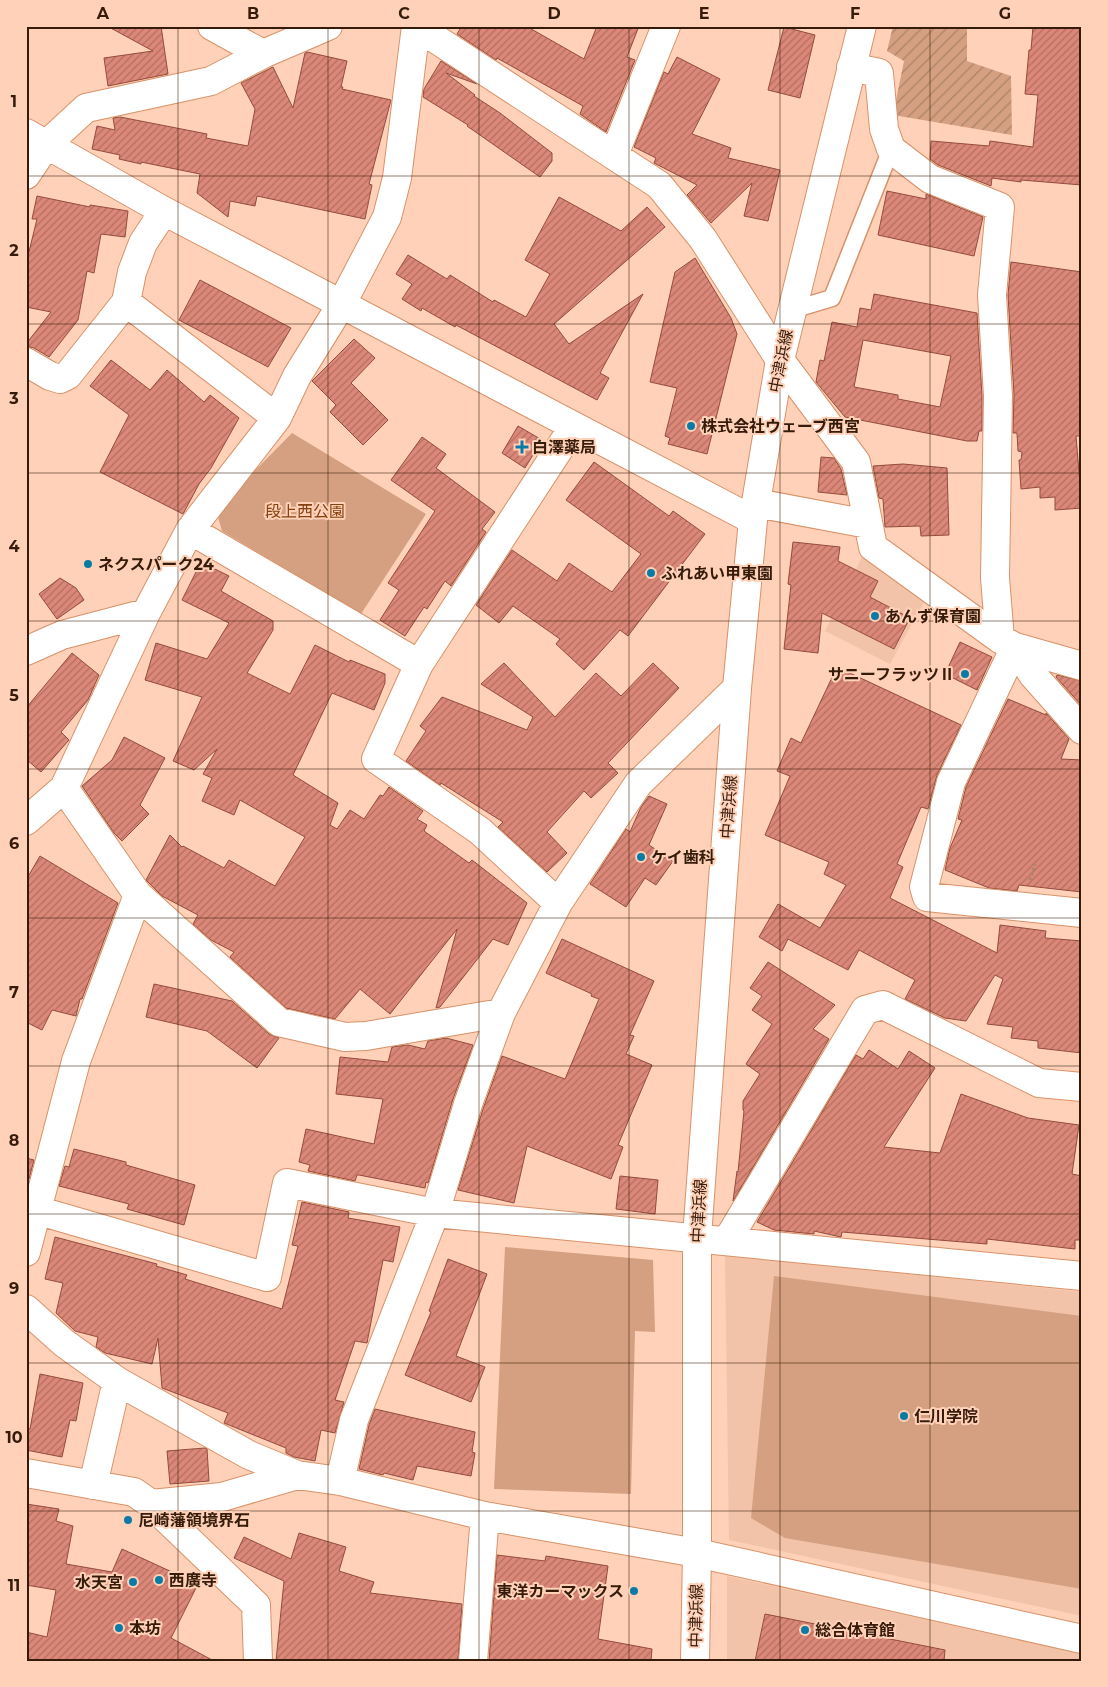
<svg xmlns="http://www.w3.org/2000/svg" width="1108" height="1687" viewBox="0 0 1108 1687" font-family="Montserrat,'Noto Sans JP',sans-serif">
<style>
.built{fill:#f2c3a8}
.park{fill:#d4a081}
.garden{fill:url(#garden-furrows)}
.building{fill:url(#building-hatch);stroke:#944b3e;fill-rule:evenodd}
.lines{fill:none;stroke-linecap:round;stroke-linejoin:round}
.service-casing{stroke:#d89269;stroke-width:19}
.minor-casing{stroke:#d89269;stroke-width:30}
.tertiary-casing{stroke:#d89269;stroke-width:30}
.path{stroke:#ab856f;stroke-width:3;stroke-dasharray:2.5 2.5;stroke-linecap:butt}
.service{stroke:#fff;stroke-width:16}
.minor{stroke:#fff;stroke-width:28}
.tertiary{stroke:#fff;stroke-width:28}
.grid{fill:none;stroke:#361b0a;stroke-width:1;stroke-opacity:0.55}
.poi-dot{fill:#0a7ba4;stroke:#fed1b8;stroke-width:2}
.labels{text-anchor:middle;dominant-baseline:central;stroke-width:4;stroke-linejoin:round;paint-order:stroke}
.street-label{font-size:16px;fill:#361b0a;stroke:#fed1b8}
.poi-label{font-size:16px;font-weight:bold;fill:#361b0a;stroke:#fed1b8;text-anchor:start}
.park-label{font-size:16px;fill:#864210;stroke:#fed1b8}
.neatline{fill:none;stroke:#361b0a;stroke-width:2}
.grid-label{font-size:16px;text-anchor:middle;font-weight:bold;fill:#361b0a}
</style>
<defs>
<pattern id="garden-furrows" width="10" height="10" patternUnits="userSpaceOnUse" patternTransform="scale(1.25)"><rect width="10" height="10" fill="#d4a081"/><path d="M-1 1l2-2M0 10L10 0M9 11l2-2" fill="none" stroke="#ad8268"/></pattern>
<pattern id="building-hatch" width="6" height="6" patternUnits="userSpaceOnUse" patternTransform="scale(1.25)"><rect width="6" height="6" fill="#dc8878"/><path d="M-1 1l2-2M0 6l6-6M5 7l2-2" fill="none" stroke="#b36e61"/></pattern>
</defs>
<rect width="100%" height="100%" fill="#fed1b8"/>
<path class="built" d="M863,555L925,600L890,664L825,631Z
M725,1255L1082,1292V1616L729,1540Z
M727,1576L1082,1654V1661H727Z"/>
<path class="park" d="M292,433L426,514L361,614L222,531L216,510Z
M505,1247L653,1260L655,1332L635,1331L631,1494L494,1489Z
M774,1276L1082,1316V1589L785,1538L751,1518Z"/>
<path class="garden" d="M893,26H967V61L1011,76L1012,135L893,115L904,61L887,51Z"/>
<path class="building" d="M107,26H161L168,74L108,86L104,58L153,51Z
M462,26H526L584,59L597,26H639L627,57L635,60L606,132L580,114L583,106L497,58L496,60L457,34Z
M1033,26H1082V185L1021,180V182L992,178L991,186L938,165L930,159L931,141L989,146L990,141L1033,147L1038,95L1025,94L1029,50H1031Z
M784,27L815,35L800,98L768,90Z
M307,52L347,61L341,87H343L342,89L391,100L369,184L372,185L365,219L257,196L255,206L230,201L228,217L197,193L200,174L141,162V164L119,159L120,155L92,149L97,126L115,130L113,118L120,117L207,134L206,138L248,146L255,109L241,83L273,67L293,108L305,53Z
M677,57L720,79L692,134L731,148L728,158L780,170L768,221L744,216L752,183L711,223L687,195L697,185L654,163L656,158L634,147L664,72L668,74Z
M441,61L477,84L446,73L475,95L474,96L500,113L552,153V161L540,177L467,126L468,125L423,97L424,89Z
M887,191L926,199V194L983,217L974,256L878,235Z
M37,196L90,207V205L128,211L125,237L101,234L94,273L87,271L78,320L49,357L34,348L26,346V344L51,312L26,307V264L37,219H32Z
M559,197L621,231L647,207L665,227L554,324L569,344L643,294L600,373L609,378L597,400L456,325L455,327L422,308L421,311L402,299L412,284L396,274L408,255L447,279L450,275L493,302L494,300L526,317L550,274L525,260Z
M695,258L731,318L737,334L707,454L668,444L670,438L665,436L677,388L650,382L675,272Z
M1011,262L1082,272V321L1079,346H1082V436H1076L1082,508L1055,510V497L1040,498V487L1021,489L1019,460H1021L1022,452L1018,451L1017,433H1013L1014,395L1008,295Z
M200,280L291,328L268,367L179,320Z
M874,294L977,313L982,396V431H979L977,441H967L845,417L816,382L820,360L824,361L832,322L857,327L860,308L871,310ZM863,340L951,356L940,407L898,399V395L854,387Z
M354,339L375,358L351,383L388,420L363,445L330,412L336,405L312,381Z
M111,360L150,390L167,370L204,402L210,395L239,418L211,468L199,484L183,514L100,472L129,415L90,386Z
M518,426L542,440L525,468L502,453Z
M422,437L446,454L436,468L495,512L482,529L486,532L451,586L445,581L427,609L424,607L405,636L380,620L399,590L388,583L435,511L391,480Z
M821,457L834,458L841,469L847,495L818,492Z
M594,462L669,516L673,511L705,534L628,636L620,630L584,670L556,644L560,639L513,606L499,623L476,605L512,550L557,581L569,563L612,592L641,554L566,500Z
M903,464L947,468L949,535L921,536L920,526L885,527L883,499L879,498L873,466Z
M793,542L840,547L838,561L878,581L870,597L910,618L894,649L822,613L818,653L784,649L791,585L788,584Z
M201,562L229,576L221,591L273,621V630L247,673L290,694L315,645L349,662L350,660L385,674V683L374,710L332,693L293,775L338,803L330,825L337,829L350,810L364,819L380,795L383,796L389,787L423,811L417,819L427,825L424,831L469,863L472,860L527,903L508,945L493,939L440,1007L436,1008L457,929L390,1014L360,989L335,1019L286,1008L230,957L234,952L211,940L193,924L198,915L162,896L146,880L170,835L182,847L183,846L224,868L229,860L275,886L305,837L240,800L234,815L202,801L212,778L203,774L217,749L194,770L173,761L202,697L145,680L156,643L207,659L229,623L182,600Z
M60,578L76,588L84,600L57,619L39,594Z
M960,642L992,657L977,690L945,674Z
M72,653L99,675L88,700L61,732L69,740L41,772L26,759V708Z
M504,663L555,717L596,673L621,696L653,663L679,688L608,763L618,773L591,798L584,791L547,832L567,853L547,872L498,827L503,822L441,783L440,785L406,761L426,731L420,726L442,697L527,730L533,717L481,684Z
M837,667L961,725L937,775L928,809L921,807L897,864L903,867L890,898L997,953L1000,925L1046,931L1045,938L1082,941V1053L1038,1048V1041L1011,1038L1013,1027L987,1024L1003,979L995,975L966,1021L945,1018L905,999L915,980L859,950L848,970L788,939L782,951L759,937L778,904L820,928L846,885L824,874L829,862L765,835L790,776L777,771L791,738L801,743Z
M1057,675L1082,681L1081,705L1056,677Z
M1008,699L1046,715V713L1069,739L1061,759L1082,760V892L1019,885L1017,891L989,888L945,870L950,848L962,820L958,819L966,787Z
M124,737L165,758L140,805L149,814L122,841L114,833L82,786L112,760Z
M649,796L667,804L649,845L673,861L656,885L645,878L626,907L590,884L626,829L630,832L641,807Z
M40,856L118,903L82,999H80L76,1016L52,1010L42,1030L26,1022V880Z
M562,939L654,981L630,1035L634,1036L626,1054L652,1065L618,1145L623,1147L611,1179L527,1146L514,1203L458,1190L483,1109L502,1056L565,1079L599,999L591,996L592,994L546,973Z
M768,962L835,1005L813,1029L829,1039L733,1201L737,1171L738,1172L744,1111L743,1110V1101L760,1074L746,1064L772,1024L752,1010L762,996L750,988Z
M154,984L232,1001L269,1034L279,1038L257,1068L207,1031L146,1017Z
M446,1038L473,1045L453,1099L428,1183L426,1182L425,1188L359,1175H357L355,1181L308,1171L310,1165L299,1162L306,1129L374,1144L383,1099L336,1094L340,1057L388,1062L392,1047L408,1045L425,1049L428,1041Z
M869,1050L898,1069L909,1051L935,1068L884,1147L940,1153L961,1094L1028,1118L1079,1125L1072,1174L1082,1176V1240H1075V1249L987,1239V1244L842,1232L841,1237L814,1231V1234L774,1230L757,1222L856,1055L863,1059Z
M74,1149L126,1162V1165L195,1185L184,1225L127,1209L129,1204L59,1186L65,1166L69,1167Z
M26,1158L34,1160L29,1179L26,1178Z
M620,1176L658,1180L655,1214L616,1209Z
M302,1202L349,1212L348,1218L400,1227L393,1262L383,1260L367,1343L355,1341L335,1400L344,1402L335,1433L321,1430L315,1461L294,1457L286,1453V1448L224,1423L228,1413L162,1388L158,1338L152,1364L105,1353L96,1347L98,1337L75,1331L56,1313L63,1283L45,1279L55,1237L157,1264L156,1266L187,1275L185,1279L282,1309L298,1246L292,1245Z
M448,1259L487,1274L456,1356L485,1367L471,1402L405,1375L431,1312L429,1311Z
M40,1374L83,1383L76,1421L70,1420L62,1457L26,1450V1428L30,1429Z
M375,1409L475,1432L472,1452L475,1453L471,1476L417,1466L413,1480L384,1473L383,1475L359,1469L369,1425Z
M205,1448L207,1449L209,1481L170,1484L167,1451Z
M26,1504L59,1509L56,1521L73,1526L66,1564L112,1572L122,1549L198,1584L171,1638L214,1661H26V1632L47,1637L56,1590L26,1585Z
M299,1533L346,1547L339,1571L374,1582L370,1593L462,1604L458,1661H276L284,1581L234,1558L244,1537L291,1559Z
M497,1555L545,1561L546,1556L608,1566L598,1639L652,1649L651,1661H489Z
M765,1614L945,1650L944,1661H755Z"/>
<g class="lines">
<defs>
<path id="service" d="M792,310L832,298L891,149"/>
<path id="minor" d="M212,26L263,54
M416,26L659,185L703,239L780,360L856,462L873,547L1000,639L1015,647L1082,666
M851,67L879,73L884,129L891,149L930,179L1000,207L992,295L998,396L995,578L1000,639
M26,133L164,211L753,520
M614,155L666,26
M26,175L47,144L86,108L211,81L263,54L328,26
M126,302L277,418
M26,362L50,376L60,379L68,375L126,302L132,272L143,243L164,211
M756,503L868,524
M190,530L419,664
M1015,647L951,782L924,887L927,897L1082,913
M1015,647L1033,675L1082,730
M26,651L62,635L146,613
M64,788L138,895L279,1022L345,1037L366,1036L501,1013
M26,821L64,788L146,613L190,530L277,418L297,376L341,305L387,217L397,178L416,26
M558,903L480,831L376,759L419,664L574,426
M36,1210L267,1277L287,1183L435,1213L1082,1276
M727,1241L865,1010L883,1005L1039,1083L1082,1087
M26,1252L76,1061L138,895
M26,1309L64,1343L117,1381L249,1455L297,1475L340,1481L485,1516L697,1553L1082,1639
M26,1473L134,1492L151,1504
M340,1481L354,1420L435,1213L468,1104L501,1013L558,903L638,784L737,688
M93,1485L117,1381
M258,1661L256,1605L151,1504L222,1497L297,1475
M473,1661L485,1516"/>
<path id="tertiary" d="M695,1661L697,1553V1237L737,688L753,520L780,360L862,26"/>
</defs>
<use href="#service" class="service-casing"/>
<use href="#minor" class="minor-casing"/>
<use href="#tertiary" class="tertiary-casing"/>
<path class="path" d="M1030,880L1035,864"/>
<use href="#service" class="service"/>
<use href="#minor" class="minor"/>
<use href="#tertiary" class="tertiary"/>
</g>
<path class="grid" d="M178,26V1661M328,26V1661M479,26V1661M629,26V1661M780,26V1661M930,26V1661M26,176H1082M26,324H1082M26,473H1082M26,621H1082M26,769H1082M26,918H1082M26,1066H1082M26,1214H1082M26,1363H1082M26,1511H1082"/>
<g class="poi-dot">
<circle cx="691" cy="426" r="5"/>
<path d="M519.5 439.5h5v5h5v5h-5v5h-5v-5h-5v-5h5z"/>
<circle cx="88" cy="564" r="5"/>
<circle cx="651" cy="573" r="5"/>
<circle cx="875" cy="616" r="5"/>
<circle cx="965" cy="674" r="5"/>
<circle cx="641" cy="857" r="5"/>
<circle cx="904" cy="1416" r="5"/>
<circle cx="128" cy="1520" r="5"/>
<circle cx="159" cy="1580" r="5"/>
<circle cx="133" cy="1582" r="5"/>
<circle cx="634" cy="1591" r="5"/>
<circle cx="119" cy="1628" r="5"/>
<circle cx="805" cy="1630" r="5"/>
</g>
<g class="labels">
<g class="street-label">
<text transform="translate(781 361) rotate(-79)">中津浜線</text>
<text transform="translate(729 807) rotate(-86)">中津浜線</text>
<text transform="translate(699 1211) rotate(-87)">中津浜線</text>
<text transform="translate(696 1616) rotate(-89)">中津浜線</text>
</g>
<g class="poi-label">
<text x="701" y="426">株式会社ウェーブ西宮</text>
<text x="532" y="447">白澤薬局</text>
<text x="98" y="564">ネクスパーク24</text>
<text x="661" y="573">ふれあい甲東園</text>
<text x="885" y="616">あんず保育園</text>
<text x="955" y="674" text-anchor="end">サニーフラッツⅡ</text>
<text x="651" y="857">ケイ歯科</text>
<text x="914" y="1416">仁川学院</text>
<text x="138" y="1520">尼崎藩領境界石</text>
<text x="169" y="1580">西廣寺</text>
<text x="123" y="1582" text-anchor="end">水天宮</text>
<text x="624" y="1591" text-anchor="end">東洋カーマックス</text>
<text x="129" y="1628">本坊</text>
<text x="815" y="1630">総合体育館</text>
</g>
<g class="park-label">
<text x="305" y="511">段上西公園</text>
</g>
</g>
<rect width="1108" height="1687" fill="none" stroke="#fed1b8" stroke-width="55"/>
<rect x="28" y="28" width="1052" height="1632" class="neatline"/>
<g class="grid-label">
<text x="103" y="19">A</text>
<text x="253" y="19">B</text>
<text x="404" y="19">C</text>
<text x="554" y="19">D</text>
<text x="704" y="19">E</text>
<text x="855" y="19">F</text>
<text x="1005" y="19">G</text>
<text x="14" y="107">1</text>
<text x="14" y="256">2</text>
<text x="14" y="404">3</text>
<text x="14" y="552">4</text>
<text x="14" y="701">5</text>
<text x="14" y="849">6</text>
<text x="14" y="998">7</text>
<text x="14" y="1146">8</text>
<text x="14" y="1294">9</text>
<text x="14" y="1443">10</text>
<text x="14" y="1591">11</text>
</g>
</svg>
